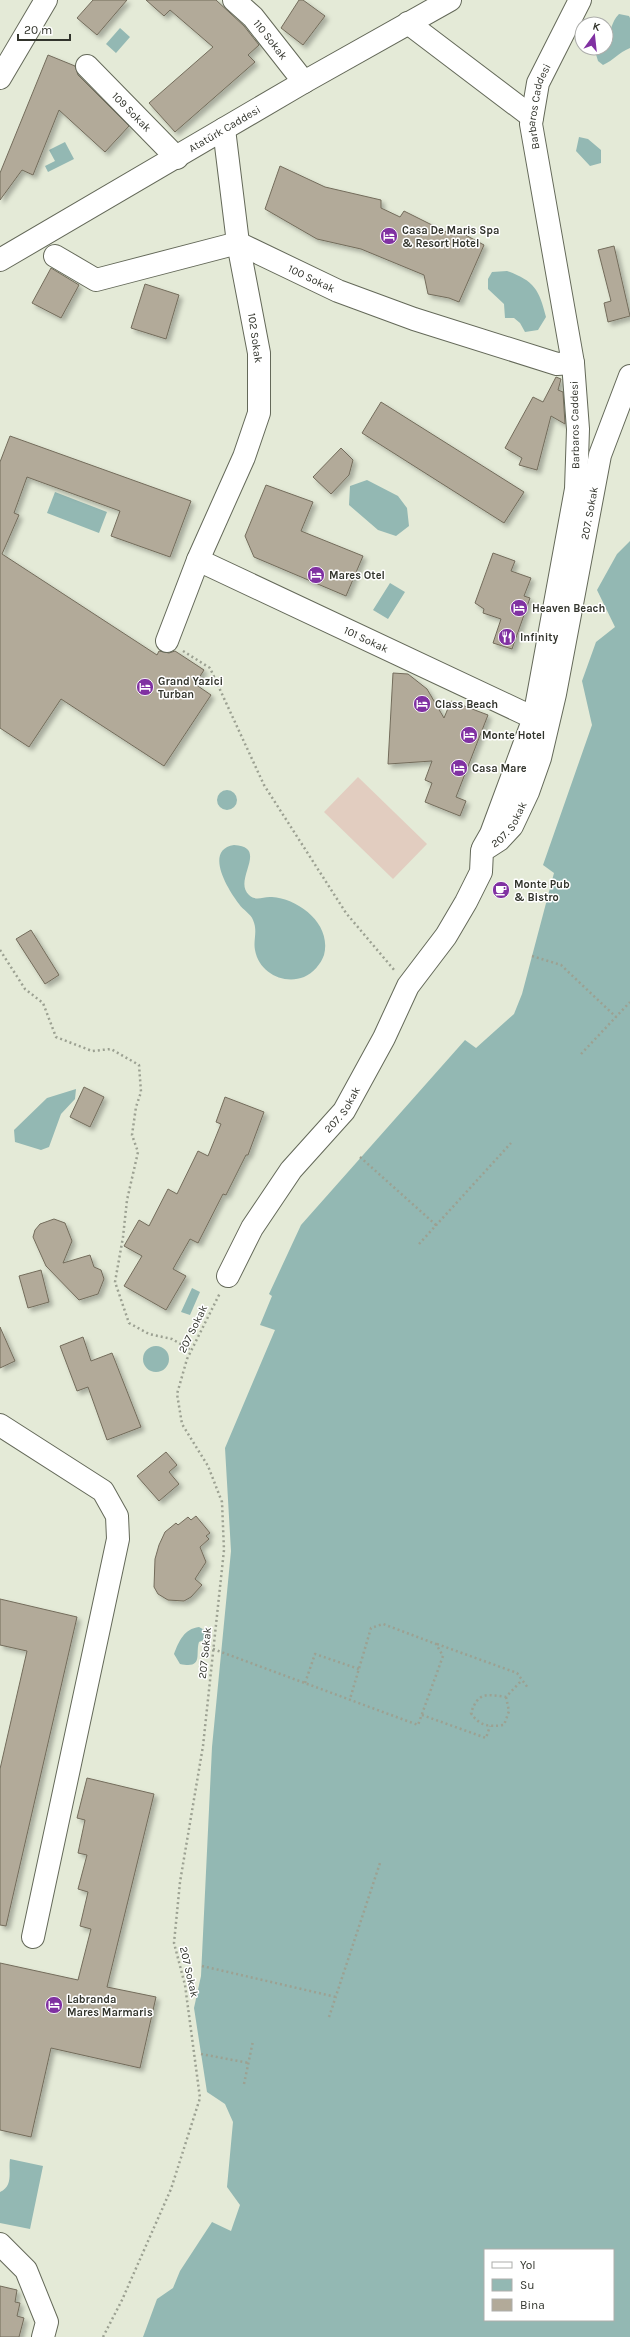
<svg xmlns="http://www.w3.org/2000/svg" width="630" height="2337" viewBox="0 0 630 2337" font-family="Karla,sans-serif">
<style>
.grass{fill:#e2cdc0}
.water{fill:#93b8b3;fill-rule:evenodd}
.building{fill:#b2aa99;stroke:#736c5b;filter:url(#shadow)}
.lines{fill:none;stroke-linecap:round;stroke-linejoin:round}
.minor-casing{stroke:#646959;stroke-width:24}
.path{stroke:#9ca192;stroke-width:2.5;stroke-dasharray:2 3;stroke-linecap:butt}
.minor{stroke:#fff;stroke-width:22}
.labels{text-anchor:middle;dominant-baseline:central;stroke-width:3;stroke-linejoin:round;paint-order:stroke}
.street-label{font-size:11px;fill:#32342c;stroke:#fff}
.poi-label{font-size:11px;font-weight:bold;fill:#32342c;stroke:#fff;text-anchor:start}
</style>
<defs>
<filter id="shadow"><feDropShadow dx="3.5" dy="3.5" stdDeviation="2" flood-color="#0004"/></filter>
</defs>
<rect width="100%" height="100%" fill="#e4ead7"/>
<path class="grass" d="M358,777L427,844L393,879L324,812Z"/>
<path class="water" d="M619,14L629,16L630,18V48C618,53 614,60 603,65L598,61L595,51L596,48H606V36C612,31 611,22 619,14Z
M120,28L130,37L116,53L106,44Z
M579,137L588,139L601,150V163L590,166L576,151Z
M65,142L74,159L48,172L45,166L55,161L49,150Z
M507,271C534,281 539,289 546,317L538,330L525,332L520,323L514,318H505L504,304L488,289V279L492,272Z
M367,480L398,496L407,508L409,526L396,536L378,530L349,505L350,486Z
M55,492L107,512L99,533L47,513Z
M630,541V2337H143L157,2299L173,2288L180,2271L212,2222L231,2231L240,2205L227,2187L233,2122L225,2104L207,2092L194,2008L201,1976L212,1747L231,1551L225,1448L275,1330L260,1325L272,1296L269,1294L301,1225L465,1040L476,1048L514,1014L522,994L554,873L543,865L592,725L582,681L596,642L615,627L597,590L617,554ZM485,2250H613V2320H485Z
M390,583L405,592L388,619L373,610Z
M217 800a10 10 0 1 1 20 0a10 10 0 1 1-20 0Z
M234,845C270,847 232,880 249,895C257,902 263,896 272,897C299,899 332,924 324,955C321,964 313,973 304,977C284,985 259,973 255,950C253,940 258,931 253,920C251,914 243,910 239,904C229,891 203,850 234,845Z
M76,1089L75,1099L61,1114L49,1147L41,1150L15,1142L14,1130L47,1098Z
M192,1288L200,1292L190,1315L181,1312Z
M143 1359a13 13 0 1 1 26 0a13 13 0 1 1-26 0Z
M199,1627L210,1633V1637L199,1642C195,1654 204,1669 180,1664L174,1654C179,1641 184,1629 199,1627Z
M10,2159L43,2166L30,2229L0,2223V2192C14,2186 8,2171 10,2159Z"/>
<path class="building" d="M93,0H127L97,35L77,18Z
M146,0H216L244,26L259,45L248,55L255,62L175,132L149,103L213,47L170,10L164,16Z
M299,0H303L325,16L303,45L281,28Z
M48,55L75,66L78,75L129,126L105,152L59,110L33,175L22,170L0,200V173Z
M280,166L325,187L381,200V208L400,217L404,211L448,233L449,226L484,245L459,302L449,298L428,294L424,275L361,249L317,239L265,209Z
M614,246L630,316L608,322L604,303L611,301L598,250Z
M51,268L79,285L61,318L32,303Z
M145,284L179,295L166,339L131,328Z
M556,377L561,379L558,390L563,392L565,424L551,416L537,470L519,465L522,458L505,448L533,397L543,402Z
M381,402L524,492L504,523L362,433Z
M10,436L191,501L170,557L111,536L120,511L27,477L14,513L19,515L2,554L157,655L159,651L169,653L175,651L204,670L195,684L211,695L164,766L61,699L29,747L0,728V462Z
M341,448L353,460L349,475L331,494L313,477Z
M266,485L313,502L301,531L363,556L346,596L254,557L245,536Z
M493,553L515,561L511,571L531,578L524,596L530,598L512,649L493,643L501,619L483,613L484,609L475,603Z
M393,673L408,674L427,689L444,718L451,701L488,715L456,797L466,801L460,816L425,802L432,783L425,780L432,761L388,764Z
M31,930L59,975L45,984L16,939Z
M84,1087L104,1097L90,1127L70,1117Z
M225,1097L264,1112L248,1155H246L226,1195L223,1194L198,1243L190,1239L173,1269L186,1276L166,1310L124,1286L142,1256L124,1246L139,1220L149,1226L168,1189L177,1194L198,1151L208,1156L221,1124L216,1122Z
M54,1219L65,1223L72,1241L63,1263L90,1255L94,1267L101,1270L104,1279L98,1294L79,1300L46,1266L33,1237L35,1230L40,1224Z
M41,1270L49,1302L28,1308L19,1276Z
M0,1327L15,1361L0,1368Z
M83,1337L91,1361L112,1353L141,1427L107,1440L88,1387L77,1391L60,1346Z
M166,1452L177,1465L169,1472L179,1484L159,1501L137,1476Z
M196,1516L210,1533L206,1536L209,1539L200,1547L206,1562L195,1579L202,1585L191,1597L184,1601L168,1600L158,1594L154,1587L155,1559L159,1545L165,1532L176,1523L178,1525L188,1517L191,1520Z
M0,1599L77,1617L6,1926L0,1925V1769L27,1651L0,1645Z
M87,1778L154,1794L107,1987L156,1997L140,2068L51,2048L31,2137L0,2130V1963L78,1980L91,1929L80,1926L88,1892L78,1889L87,1855L78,1853L85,1820L77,1818Z
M0,2286L17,2290L15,2302L20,2303L17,2316L24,2318L19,2337H0Z"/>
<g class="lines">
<defs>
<g id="minor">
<path id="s1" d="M234,0L253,17L304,82"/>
<path d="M408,23L532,117"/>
<path id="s2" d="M87,66L177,158"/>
<path d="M0,78L46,0"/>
<path id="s3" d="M55,256L96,280L238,243L338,291L414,319L557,364L573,363"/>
<path id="s4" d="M0,260L304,82L450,0"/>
<path id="s5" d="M198,560L534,718"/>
<path d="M167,641L198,560L244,457L259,413V353L238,243L224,129"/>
<path id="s6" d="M483,848L491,834L534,718L576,489L578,429L573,363L531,124L538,83L580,0"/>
<path id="s7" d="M228,1276L252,1228L291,1170L344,1111L384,1038L408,986L446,936L466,902L481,872L482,851L499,840L512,826L528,792L540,758L555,694L600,455L630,376"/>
<path d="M0,1425L103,1491L117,1516L118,1539L33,1937"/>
<path d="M0,2244L26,2270L47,2322L43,2337"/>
</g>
</defs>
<use href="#minor" class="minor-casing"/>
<path class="path" d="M183,651L210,668L264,785L346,913L395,971
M0,950L25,989L43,1003L56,1037L92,1051L111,1049L139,1065L141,1092L136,1107L132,1135L138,1152L127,1200L123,1237L115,1282L129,1323L149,1334L172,1339L191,1350
M532,956L561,965L616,1017
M581,1054L630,1002
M360,1157L436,1225
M419,1244L511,1143
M437,1644L517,1673L528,1688
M213,1649L418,1725L443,1656L436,1644L383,1624L371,1628L350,1699
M305,1683L315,1654L359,1669
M506,1697L509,1711L504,1725C489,1727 479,1726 471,1713C478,1692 486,1694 506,1697L522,1680
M422,1715L486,1738L490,1726
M202,1966L336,1997
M329,2017L380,1863
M201,2054L249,2063
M244,2084L253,2041
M103,2337L122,2300L171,2189L200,2098L185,1985L174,1943L180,1882L203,1746L224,1550L222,1502L208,1466L182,1424L177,1394L187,1359L220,1293"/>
<use href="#minor" class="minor"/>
</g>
<defs>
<symbol id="hotel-disc" viewBox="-11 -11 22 22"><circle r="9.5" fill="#8031a2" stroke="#fff"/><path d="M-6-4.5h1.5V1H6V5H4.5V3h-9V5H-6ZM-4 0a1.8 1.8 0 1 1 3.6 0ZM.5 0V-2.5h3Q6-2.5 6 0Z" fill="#fff"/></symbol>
<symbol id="restaurant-disc" viewBox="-11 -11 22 22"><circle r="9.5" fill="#8031a2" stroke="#fff"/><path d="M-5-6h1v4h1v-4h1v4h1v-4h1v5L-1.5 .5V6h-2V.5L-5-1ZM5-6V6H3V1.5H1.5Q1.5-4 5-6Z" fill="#fff"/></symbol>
<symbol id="cafe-disc" viewBox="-11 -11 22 22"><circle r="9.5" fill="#8031a2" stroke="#fff"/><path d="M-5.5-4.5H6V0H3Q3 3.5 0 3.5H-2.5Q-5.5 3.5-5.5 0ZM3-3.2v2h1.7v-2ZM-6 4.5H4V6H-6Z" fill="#fff"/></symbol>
</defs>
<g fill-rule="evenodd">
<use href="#hotel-disc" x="379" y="226" width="20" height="20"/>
<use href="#hotel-disc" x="306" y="565" width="20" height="20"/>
<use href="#hotel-disc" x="509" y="598" width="20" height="20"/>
<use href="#restaurant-disc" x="497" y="627" width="20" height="20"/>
<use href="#hotel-disc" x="135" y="677" width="20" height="20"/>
<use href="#hotel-disc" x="412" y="694" width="20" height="20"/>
<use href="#hotel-disc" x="459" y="725" width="20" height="20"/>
<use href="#hotel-disc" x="449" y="758" width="20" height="20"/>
<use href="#cafe-disc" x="491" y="880" width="20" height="20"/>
<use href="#hotel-disc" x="44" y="1995" width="20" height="20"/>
</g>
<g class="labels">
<g class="street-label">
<text stroke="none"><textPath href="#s1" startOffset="54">110 Sokak</textPath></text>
<text stroke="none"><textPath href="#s6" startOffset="760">Barbaros Caddesi</textPath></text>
<text stroke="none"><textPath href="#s2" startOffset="64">109 Sokak</textPath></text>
<text stroke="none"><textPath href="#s4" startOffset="260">Atatürk Caddesi</textPath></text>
<text stroke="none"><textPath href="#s3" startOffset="276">100 Sokak</textPath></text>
<text transform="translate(255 338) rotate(82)">102 Sokak</text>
<text transform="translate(575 425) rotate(-91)">Barbaros Caddesi</text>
<text stroke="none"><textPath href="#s7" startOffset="863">207. Sokak</textPath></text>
<text stroke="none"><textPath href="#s5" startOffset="186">101 Sokak</textPath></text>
<text stroke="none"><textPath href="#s7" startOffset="539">207. Sokak</textPath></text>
<text stroke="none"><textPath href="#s7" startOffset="203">207. Sokak</textPath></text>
<text transform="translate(193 1329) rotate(-64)">207 Sokak</text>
<text transform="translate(205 1653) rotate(-84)">207 Sokak</text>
<text transform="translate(189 1972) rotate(77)">207 Sokak</text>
</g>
<g class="poi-label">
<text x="402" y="230">Casa De Maris Spa<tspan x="402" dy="13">&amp; Resort Hotel</tspan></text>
<text x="329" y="575">Mares Otel</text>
<text x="532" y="608">Heaven Beach</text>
<text x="520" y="637">Infinity</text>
<text x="158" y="681">Grand Yazici<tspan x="158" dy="13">Turban</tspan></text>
<text x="435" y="704">Class Beach</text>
<text x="482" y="735">Monte Hotel</text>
<text x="472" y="768">Casa Mare</text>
<text x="514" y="884">Monte Pub<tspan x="514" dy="13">&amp; Bistro</tspan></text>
<text x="67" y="1999">Labranda<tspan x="67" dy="13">Mares Marmaris</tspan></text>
</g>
</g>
<rect x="484" y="2249" width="130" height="72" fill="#ffffff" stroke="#adaeab"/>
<rect x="492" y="2262" width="20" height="6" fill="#ffffff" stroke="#adaeab"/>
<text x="520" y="2269" font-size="12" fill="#32342c">Yol</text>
<rect x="492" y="2279" width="20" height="12" fill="#93b8b3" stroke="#adaeab"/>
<text x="520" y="2289" font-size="12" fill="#32342c">Su</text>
<rect x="492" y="2299" width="20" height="12" fill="#b2aa99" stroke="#adaeab"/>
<text x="520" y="2309" font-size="12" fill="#32342c">Bina</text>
<g transform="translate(594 36) rotate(15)"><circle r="19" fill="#ffffff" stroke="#adaeab"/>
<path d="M0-3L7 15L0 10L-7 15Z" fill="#8031a2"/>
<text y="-6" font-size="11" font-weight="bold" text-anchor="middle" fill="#32342c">K</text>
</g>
<path d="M18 34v6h52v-6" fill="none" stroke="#32342c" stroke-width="2"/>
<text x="24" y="34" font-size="12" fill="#32342c" stroke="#ffffff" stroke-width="3" paint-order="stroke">20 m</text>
</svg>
